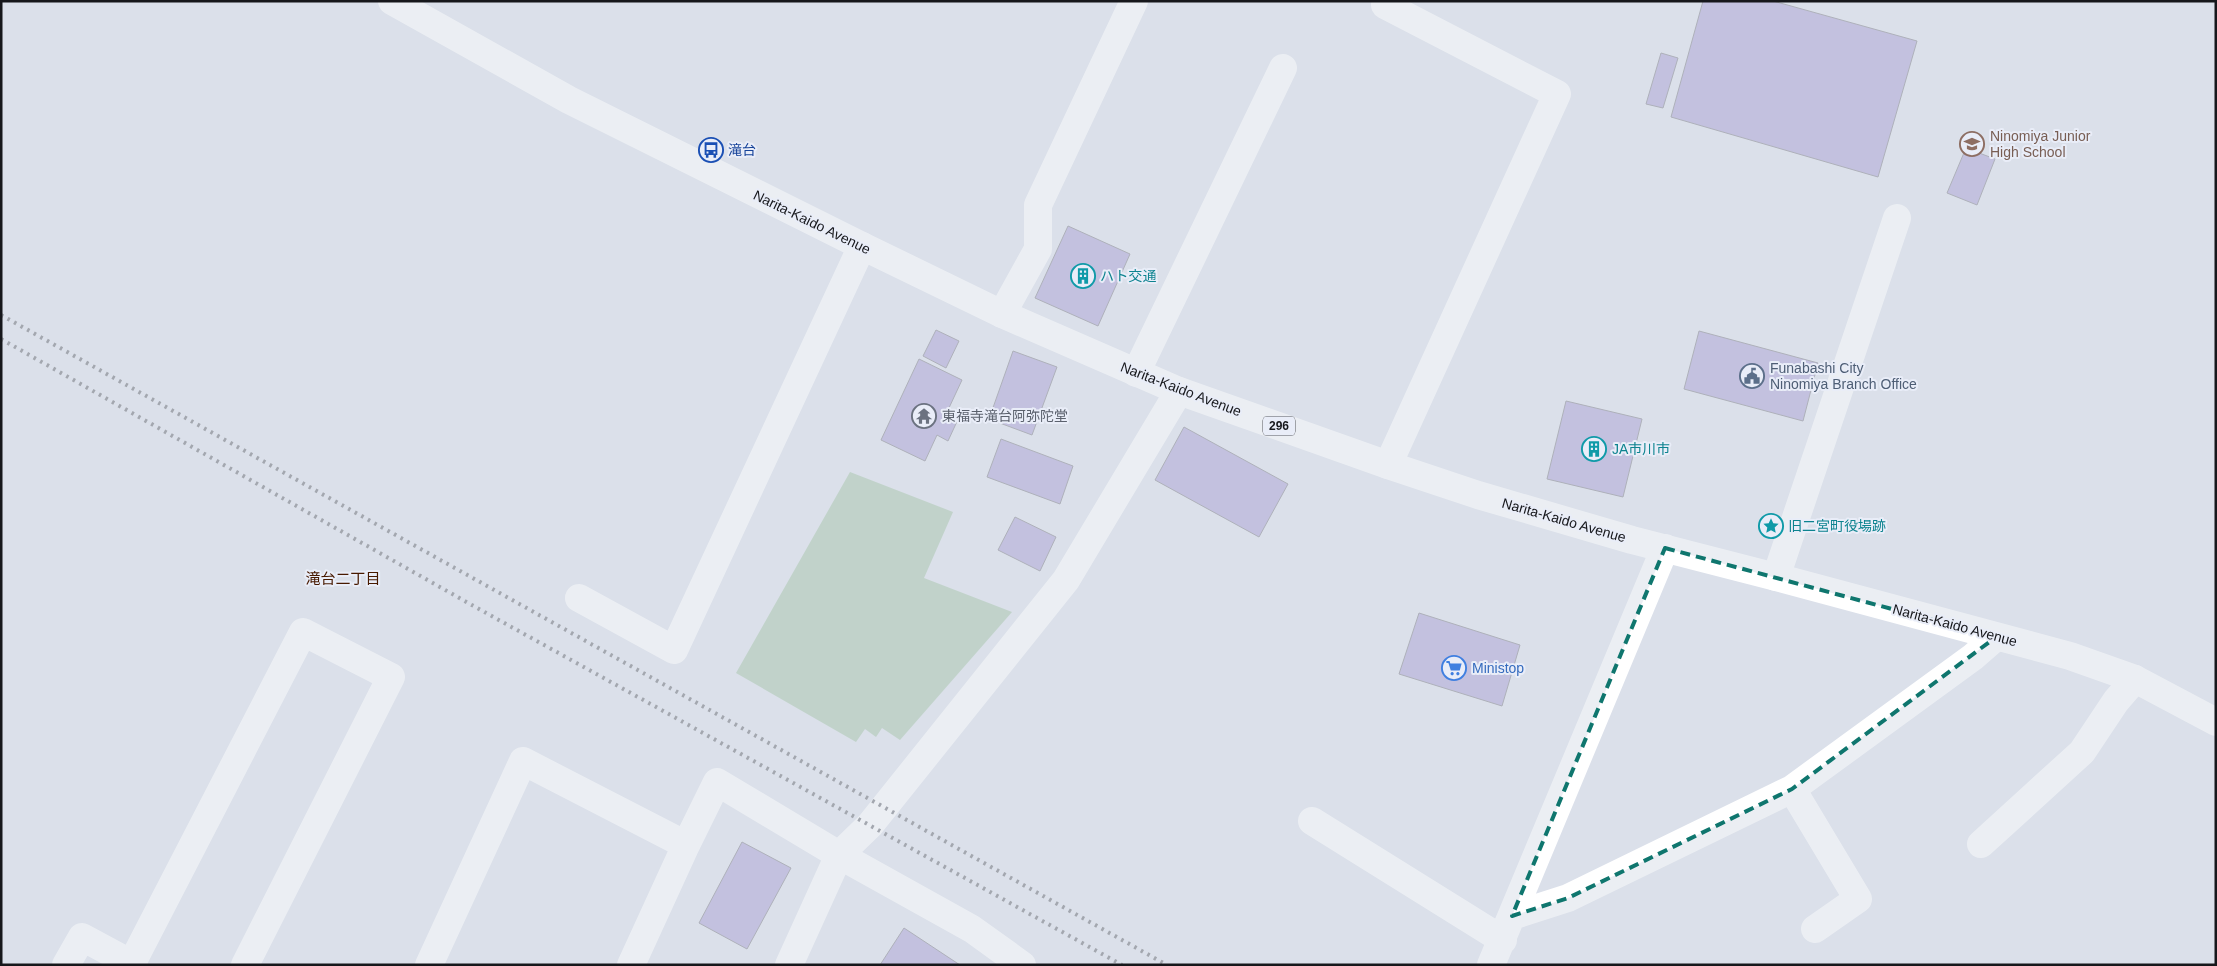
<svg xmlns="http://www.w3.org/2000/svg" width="2217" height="966" viewBox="0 0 2217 966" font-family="Arial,'Noto Sans JP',sans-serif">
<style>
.green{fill:#a2c2a5}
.building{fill:#a69cd3;stroke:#787781}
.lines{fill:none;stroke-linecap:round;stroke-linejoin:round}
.minor{stroke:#fff;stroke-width:28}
.highway{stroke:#fff;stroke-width:28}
.rail{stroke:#606269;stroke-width:4;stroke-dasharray:2.5 5;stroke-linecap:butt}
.marked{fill:none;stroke:#0f766e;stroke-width:4;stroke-dasharray:10 6;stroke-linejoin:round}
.labels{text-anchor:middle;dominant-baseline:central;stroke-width:4;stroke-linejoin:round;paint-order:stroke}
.shield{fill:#e9edf8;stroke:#55575d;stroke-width:1}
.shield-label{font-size:12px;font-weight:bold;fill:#16171b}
.education-label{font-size:14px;fill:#785e54;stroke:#e9edf8;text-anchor:start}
.transit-label{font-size:14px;fill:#164399;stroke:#e9edf8;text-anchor:start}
.street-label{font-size:14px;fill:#16171b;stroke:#e9edf8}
.culture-label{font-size:14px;fill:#0d838f;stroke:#e9edf8;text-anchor:start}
.service-label{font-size:14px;fill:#4e5e75;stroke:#e9edf8;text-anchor:start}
.worship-label{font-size:14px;fill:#5b616d;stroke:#e9edf8;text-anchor:start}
.shop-label{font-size:14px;fill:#366cbe;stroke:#e9edf8;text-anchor:start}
.neighbourhood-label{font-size:15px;fill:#481a00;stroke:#e9edf8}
</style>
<rect width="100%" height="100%" fill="#dbe0ea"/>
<path class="green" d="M850,472L953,512L924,578L1012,612L900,740L882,728L876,737L865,729L856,742L736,673Z"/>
<path class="building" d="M1703,1H1773L1917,41L1878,177L1671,117Z
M1661,53L1678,58L1663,108L1646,104Z
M1966,148L1995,159L1977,205L1947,193Z
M1068,226L1130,254L1098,326L1035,298Z
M936,330L959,341L946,368L923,356Z
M1699,331L1818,363L1803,421L1684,389Z
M1013,351L1057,367L1032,435L989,419Z
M919,359L962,380L948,410L960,415L948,441L937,435L925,461L881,440Z
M1566,401L1642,419L1623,497L1547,479Z
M1184,427L1288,484L1259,537L1155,480Z
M1001,439L1073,466L1060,504L987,477Z
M1015,517L1056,537L1040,571L998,550Z
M1419,613L1520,645L1502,706L1399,674Z
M742,842L791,868L747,949L699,923Z
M904,928L960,965H880Z"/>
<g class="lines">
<path class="minor" d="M1386,1L1385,5L1557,94L1388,465
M1002,314L1038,249V205L1134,1
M1136,373L1283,68
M1776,577L1897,218
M579,598L674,650L862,246
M1792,789L1858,899L1815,929
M1312,821L1503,940
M1981,844L2082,752L2116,701L2135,679
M1512,916L1568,898L1792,789L1973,657L1996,637
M132,963L303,632L391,677L245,965
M66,965L82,937L134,965
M429,965L523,761L686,845
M631,965L686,845L717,782L839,855L972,929L1022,965
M789,965L839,855L870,825L1066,580L1179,391
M1491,965L1665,548"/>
<path class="highway" d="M392,1L569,100L862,246L1002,314L1179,391L1388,465L1478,495L1632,540L1776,577L2070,656L2135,679L2216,722"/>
<path class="rail" d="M1,315L1167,965
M1,339L470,604L1122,965"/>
</g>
<path d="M0 0H2217V966H0ZM1665,548L1996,637L1792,789L1568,898L1512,916Z" fill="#dbe0ea" fill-opacity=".55" fill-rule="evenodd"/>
<path class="marked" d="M1665,548L1996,637L1792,789L1568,898L1512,916Z"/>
<defs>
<symbol id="school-ring" viewBox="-11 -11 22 22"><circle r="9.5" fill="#e9edf8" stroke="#8d6e63" stroke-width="1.5"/><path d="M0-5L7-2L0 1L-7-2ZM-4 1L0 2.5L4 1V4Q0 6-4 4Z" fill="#8d6e63"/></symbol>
<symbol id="bus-ring" viewBox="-11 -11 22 22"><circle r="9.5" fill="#e9edf8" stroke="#1a4fb4" stroke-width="1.5"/><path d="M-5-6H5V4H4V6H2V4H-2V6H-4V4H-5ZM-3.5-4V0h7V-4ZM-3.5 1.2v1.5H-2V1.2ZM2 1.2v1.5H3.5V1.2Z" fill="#1a4fb4"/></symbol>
<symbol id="building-ring" viewBox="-11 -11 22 22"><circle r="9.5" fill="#e9edf8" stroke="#0f9aa8" stroke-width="1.5"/><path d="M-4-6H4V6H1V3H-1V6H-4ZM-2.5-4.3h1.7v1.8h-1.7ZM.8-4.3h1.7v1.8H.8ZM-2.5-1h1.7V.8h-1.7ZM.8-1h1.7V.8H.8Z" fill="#0f9aa8"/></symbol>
<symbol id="civic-ring" viewBox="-11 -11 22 22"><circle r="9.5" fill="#e9edf8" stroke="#5c6f8a" stroke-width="1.5"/><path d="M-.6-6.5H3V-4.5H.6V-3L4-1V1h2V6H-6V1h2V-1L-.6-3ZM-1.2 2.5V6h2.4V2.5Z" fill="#5c6f8a"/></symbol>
<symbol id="temple-ring" viewBox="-11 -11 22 22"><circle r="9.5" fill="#e9edf8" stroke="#6b7280" stroke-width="1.5"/><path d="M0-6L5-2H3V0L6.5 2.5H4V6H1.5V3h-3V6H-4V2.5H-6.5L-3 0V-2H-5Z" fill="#6b7280"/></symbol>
<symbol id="sight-ring" viewBox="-11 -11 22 22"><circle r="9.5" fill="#e9edf8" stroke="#0f9aa8" stroke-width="1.5"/><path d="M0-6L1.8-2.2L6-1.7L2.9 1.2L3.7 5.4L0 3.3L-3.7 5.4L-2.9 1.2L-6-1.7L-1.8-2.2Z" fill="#0f9aa8"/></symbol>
<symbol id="supermarket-ring" viewBox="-11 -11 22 22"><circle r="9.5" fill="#e9edf8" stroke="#3f7fe0" stroke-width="1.5"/><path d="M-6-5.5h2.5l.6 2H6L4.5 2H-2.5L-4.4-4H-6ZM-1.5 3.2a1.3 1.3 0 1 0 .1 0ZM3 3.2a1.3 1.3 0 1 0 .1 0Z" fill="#3f7fe0"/></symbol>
</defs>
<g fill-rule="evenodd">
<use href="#school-ring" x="1958" y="130" width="28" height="28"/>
<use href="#bus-ring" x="697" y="136" width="28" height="28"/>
<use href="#building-ring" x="1069" y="262" width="28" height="28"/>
<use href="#civic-ring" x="1738" y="362" width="28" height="28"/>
<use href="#temple-ring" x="910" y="402" width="28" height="28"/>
<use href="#building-ring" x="1580" y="435" width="28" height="28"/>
<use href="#sight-ring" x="1757" y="512" width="28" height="28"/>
<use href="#supermarket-ring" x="1440" y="654" width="28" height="28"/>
</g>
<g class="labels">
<rect class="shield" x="1263" y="416.5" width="32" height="19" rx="4"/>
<g class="shield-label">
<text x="1279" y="426">296</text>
</g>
<g class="education-label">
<text x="1990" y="136">Ninomiya Junior<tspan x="1990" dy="16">High School</tspan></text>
</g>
<g class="transit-label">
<text x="728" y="150">滝台</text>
</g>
<g class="street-label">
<text transform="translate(812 222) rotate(26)">Narita-Kaido Avenue</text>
<text transform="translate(1181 389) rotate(21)">Narita-Kaido Avenue</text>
<text transform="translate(1564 520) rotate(16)">Narita-Kaido Avenue</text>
<text transform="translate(1955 625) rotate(15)">Narita-Kaido Avenue</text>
</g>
<g class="culture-label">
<text x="1100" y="276">ハト交通</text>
<text x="1612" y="449">JA市川市</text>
<text x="1788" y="526">旧二宮町役場跡</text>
</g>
<g class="service-label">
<text x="1770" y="368">Funabashi City<tspan x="1770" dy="16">Ninomiya Branch Office</tspan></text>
</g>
<g class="worship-label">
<text x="942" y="416">東福寺滝台阿弥陀堂</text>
</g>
<g class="shop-label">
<text x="1472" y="668">Ministop</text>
</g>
<g class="neighbourhood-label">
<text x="343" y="578">滝台二丁目</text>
</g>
</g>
<rect width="2217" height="966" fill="none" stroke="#16171b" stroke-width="5"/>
</svg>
